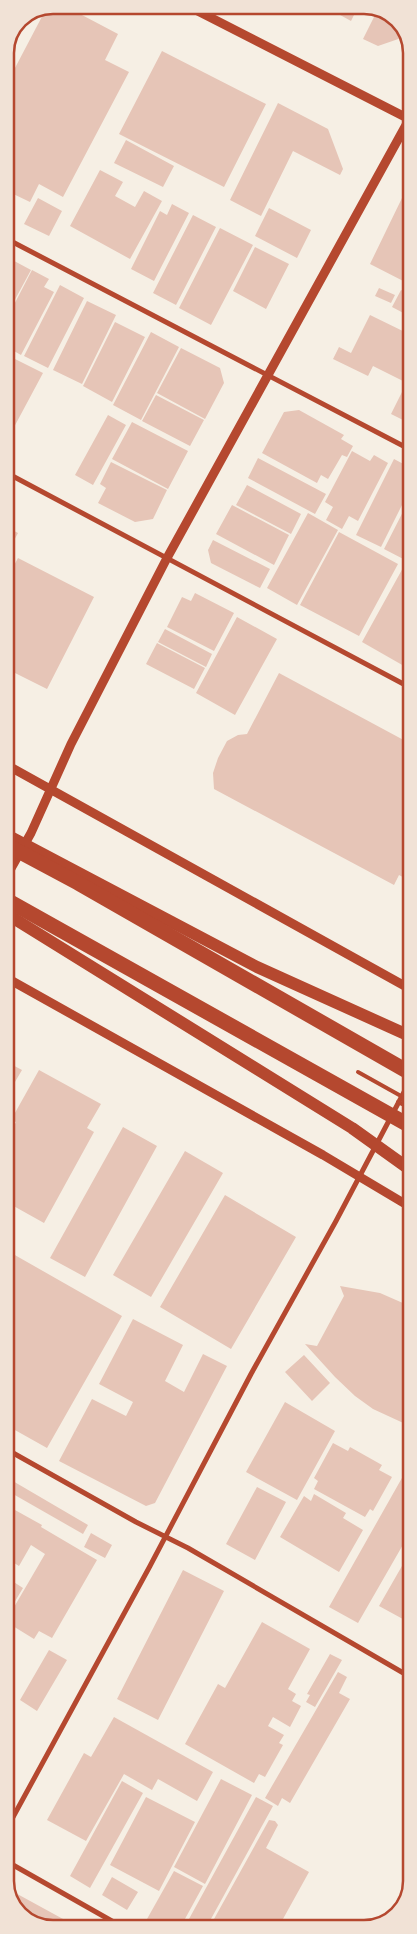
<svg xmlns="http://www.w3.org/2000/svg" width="417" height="1934" viewBox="0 0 417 1934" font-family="'Fira Sans',sans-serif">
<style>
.building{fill:#e6c5b7}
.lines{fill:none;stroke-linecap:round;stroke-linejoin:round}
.service{stroke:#b5482f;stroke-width:4}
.minor{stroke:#b5482f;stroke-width:5}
.tertiary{stroke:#b5482f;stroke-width:9}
.primary{stroke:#b5482f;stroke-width:12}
.motorway{stroke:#b5482f;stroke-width:15}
.rim{fill:none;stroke:#b5482f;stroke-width:2.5}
</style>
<rect width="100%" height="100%" fill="#f6efe4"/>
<path class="building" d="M53,5H63L118,34L105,60L129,72L63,197L39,184L30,202L5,190V87L47,7Z
M322,5H359L351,21Z
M378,9L396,17L407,36L378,46L363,39Z
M162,51L266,104L224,187L119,134Z
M278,103L328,129L343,169L340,175L293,151L261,216L230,200Z
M126,140L174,166L163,187L114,163Z
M100,170L123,182L115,196L135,207L144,191L162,201L130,259L70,226Z
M411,196V285L370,264L402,198Z
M38,198L62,211L49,236L24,224Z
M172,204L189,213L154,281L131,269L160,211L167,215Z
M269,208L311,230L297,258L255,236Z
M193,215L216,227L176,305L153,293Z
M220,228L253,245L211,325L179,308Z
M255,247L289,264L266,309L233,291Z
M5,256L31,270L5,318Z
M32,270L49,279L44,287L54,292L21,355L5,346V322Z
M60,285L84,298L48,368L24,356Z
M379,288L395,295L391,303L375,296Z
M401,290L411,295V317L392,307Z
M87,301L116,315L82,384L53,370Z
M370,315L411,335V385L373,366L368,376L333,359L339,347L351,353Z
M115,322L145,337L112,402L83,386Z
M151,332L179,347L141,420L113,405Z
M181,348L220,368L224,383L205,419L157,393Z
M5,354L12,358L5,371Z
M15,359L43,373L5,444V376Z
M405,386L411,390V424L391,414Z
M156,395L204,420L190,446L142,421Z
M299,410L344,435L341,439L353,446L347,457L342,455L328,479L321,475L317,483L262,453L284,412Z
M108,415L126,425L93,485L75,475Z
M132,422L188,451L168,489L112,459Z
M352,451L370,461L374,455L388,463L358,521L349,516L342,529L326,520L333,507L325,502Z
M258,458L326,494L315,514L248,478Z
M394,459L411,468V487L381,547L356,535Z
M111,462L167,490L153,519L135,522L98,503L106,488L100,484Z
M247,485L301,514L291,534L236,505Z
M411,496V563L384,549Z
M232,505L289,535L274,565L216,534Z
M308,513L338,530L297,605L267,588Z
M5,526L18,533L5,557Z
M339,532L398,564L359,636L300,605Z
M213,540L270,569L260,588L211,563L208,550Z
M18,558L94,597L47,689L5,668V582Z
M404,566L411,570V670L362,642Z
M195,593L234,613L214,651L167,627L182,597L191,601Z
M237,617L277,639L235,715L196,693Z
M165,629L212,654L206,667L158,642Z
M157,643L205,668L194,689L146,664Z
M279,673L411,744L412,882L399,875L394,885L214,789L213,773L218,758L227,741L238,735L247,734Z
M5,1061L22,1070L5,1099Z
M39,1070L101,1104L87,1128L94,1132L44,1223L10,1204L6,1213V1142L16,1122L11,1120Z
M123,1127L157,1146L85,1277L50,1258Z
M185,1151L223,1173L151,1297L113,1275Z
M225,1195L296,1237L231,1349L160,1307Z
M6,1250L122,1316L47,1448L6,1425Z
M340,1286L380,1293L412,1307V1427L373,1409L355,1396L335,1377L305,1344L317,1346L344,1296Z
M133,1319L183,1345L165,1381L184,1392L203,1354L227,1366L155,1503L146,1506L59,1461L92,1399L126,1416L133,1402L99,1384Z
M304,1355L330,1383L312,1401L285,1372Z
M285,1402L335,1431L297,1500L246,1472Z
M333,1443L348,1451L350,1447L382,1465L379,1470L392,1477L373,1511L370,1509L365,1517L314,1489L318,1481L314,1478Z
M407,1469L412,1471V1529L358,1623L329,1607Z
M6,1477L88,1525L83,1534L6,1490Z
M257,1487L286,1502L255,1560L226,1544Z
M314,1494L346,1513L343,1518L363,1530L339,1572L280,1537L304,1496L311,1501Z
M6,1505L42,1525L41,1527L97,1560L52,1638L39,1631L34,1639L8,1623L12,1615L10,1614L45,1554L31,1545L19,1566L6,1558Z
M91,1533L112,1545L105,1558L84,1547Z
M410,1552L412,1553V1624L379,1606Z
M183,1570L224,1591L158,1720L117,1699Z
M6,1577L23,1588L11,1608L6,1605Z
M262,1622L310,1649L288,1689L296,1694L292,1701L301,1706L290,1727L273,1717L268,1726L284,1735L279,1743L283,1745L265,1777L259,1774L254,1783L185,1744L218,1684L225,1688Z
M49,1650L67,1660L37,1711L20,1700Z
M330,1654L342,1660L315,1707L306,1702L310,1695L307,1694Z
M338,1672L347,1677L339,1693L350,1699L290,1803L282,1798L278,1806L265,1798Z
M114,1717L213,1772L197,1801L158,1779L152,1790L124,1774L86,1841L47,1820L84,1753L91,1757Z
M221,1779L252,1795L205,1884L174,1867Z
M122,1781L143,1793L90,1888L70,1876Z
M146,1797L195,1822L159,1891L110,1865Z
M256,1797L273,1806L206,1928H184Z
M269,1820L275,1821L278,1825L266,1848L309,1872L278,1928H209Z
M174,1871L203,1886L180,1928H163L147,1919Z
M112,1877L138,1892L127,1910L102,1895Z
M10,1890L74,1925L72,1929H47L19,1915L8,1894Z
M80,1922L92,1929H77Z"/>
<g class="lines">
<path class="service" d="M358,1072L401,1096
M404,1091L412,1095
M398,1102L412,1109"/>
<path class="minor" d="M5,238L411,450
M5,472L411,688
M6,1449L136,1522L188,1548L412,1678
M6,1830L150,1566L251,1374L336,1221L412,1077
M6,1861L126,1929"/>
<path class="tertiary" d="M186,5L411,120
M5,764L412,990
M5,879L31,833L71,744L167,558L411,116
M5,977L323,1155L412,1208"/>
<path class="primary" d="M5,834L257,967L412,1037
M5,913L352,1128L412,1171"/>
<path class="motorway" d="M5,844L78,883L412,1074
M5,899L412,1127"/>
</g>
<path d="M0 0H417V1934H0ZM53 14H364A39 39 0 0 1 403 53V1881A39 39 0 0 1 364 1920H53A39 39 0 0 1 14 1881V53A39 39 0 0 1 53 14Z" fill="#f1e2d6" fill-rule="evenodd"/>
<path class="rim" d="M53 14H364A39 39 0 0 1 403 53V1881A39 39 0 0 1 364 1920H53A39 39 0 0 1 14 1881V53A39 39 0 0 1 53 14Z"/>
</svg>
